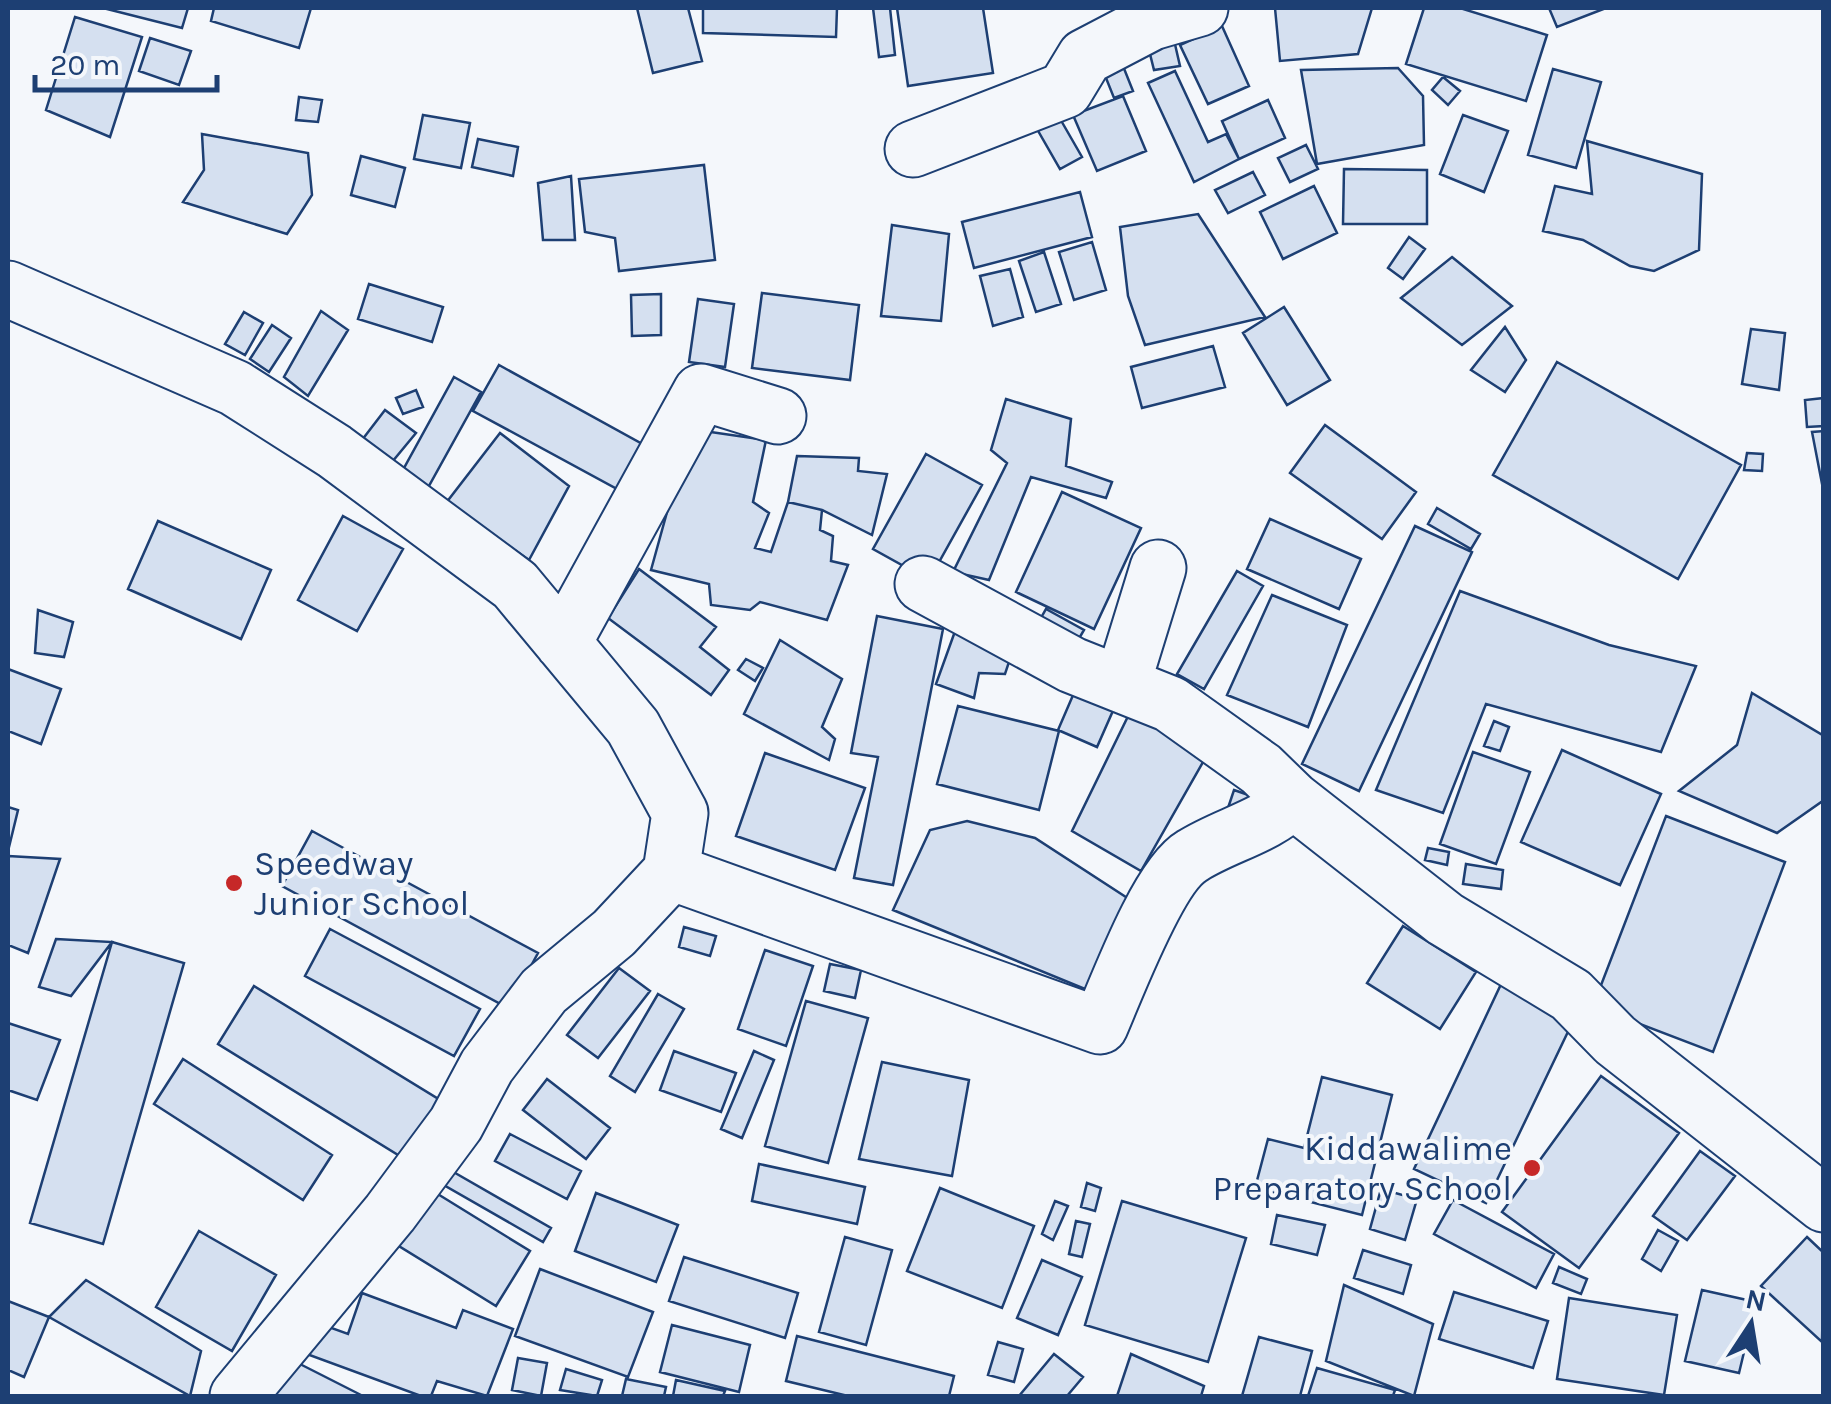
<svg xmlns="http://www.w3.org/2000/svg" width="1831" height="1404" viewBox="0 0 1831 1404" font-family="Karla,sans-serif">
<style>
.building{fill:#d5e0f0;stroke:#1d3f73;stroke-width:2.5}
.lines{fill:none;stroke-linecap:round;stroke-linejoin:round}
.minor-casing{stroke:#1d3f73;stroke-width:59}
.minor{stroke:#f4f7fb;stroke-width:55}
.poi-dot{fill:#c62828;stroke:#f4f7fb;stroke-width:4}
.labels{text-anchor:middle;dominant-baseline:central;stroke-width:8;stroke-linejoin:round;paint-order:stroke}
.poi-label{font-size:35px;fill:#1d3f73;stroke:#f4f7fb;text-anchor:start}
</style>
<rect width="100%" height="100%" fill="#f4f7fb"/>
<path class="building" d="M103,8H188L182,28Z
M214,8H311L299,48L211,21Z
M637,8H688L702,61L653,73Z
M703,8H837L836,37L703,33Z
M873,8H890L895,55L879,57Z
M897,8H983L993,73L908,86Z
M1275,8H1372L1358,54L1280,61Z
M1424,8H1460L1547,35L1526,101L1406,64Z
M1549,8H1606L1557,27Z
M75,17L142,37L110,137L46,110Z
M1222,26L1249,86L1208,104L1180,45Z
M150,38L191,51L179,85L139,71Z
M1174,40L1180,66L1154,70L1148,46Z
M1123,66L1133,91L1114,98L1104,73Z
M1398,68L1423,96L1424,145L1317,164L1301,70Z
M1553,69L1601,82L1576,168L1528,155Z
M1175,71L1208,142L1226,134L1239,159L1194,182L1148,83Z
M1443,77L1460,91L1448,105L1432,90Z
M1123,96L1146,151L1097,171L1073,115Z
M299,97L322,100L318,122L296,120Z
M1268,100L1285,138L1239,159L1222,121Z
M1055,110L1082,157L1060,169L1033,122Z
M423,115L470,123L461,168L414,159Z
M1463,115L1508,131L1484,192L1440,174Z
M202,134L308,153L312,195L287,234L183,202L204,170Z
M478,139L518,147L513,176L472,167Z
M1587,141L1702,174L1699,250L1654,271L1630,266L1583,240L1543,231L1555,186L1592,194Z
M1306,145L1318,169L1290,182L1278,158Z
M361,156L405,168L395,207L351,195Z
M704,165L715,260L619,271L615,238L585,232L579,179Z
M1344,169L1427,170V224H1343Z
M1253,172L1265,195L1228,213L1215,190Z
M571,176L575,240H543L538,183Z
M1314,186L1337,233L1283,259L1260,212Z
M1080,192L1092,237L974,268L962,222Z
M1198,214L1265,317L1145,345L1128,296L1120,227Z
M892,225L949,234L941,321L881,316Z
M1409,237L1425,249L1403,279L1388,268Z
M1092,242L1106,290L1074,300L1059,252Z
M1044,252L1061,304L1036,312L1019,261Z
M1452,257L1512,306L1462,345L1401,298Z
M1010,269L1023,317L993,326L980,276Z
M369,284L443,307L432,342L358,319Z
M762,293L859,305L850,380L752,368Z
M661,294V335L632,336L631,295Z
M698,299L734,304L725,367L689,362Z
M1284,307L1330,380L1287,405L1243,333Z
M321,311L348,330L308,396L284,377Z
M244,312L263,323L245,355L225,344Z
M272,325L291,338L269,372L250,359Z
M1505,327L1526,360L1505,392L1471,370Z
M1751,329L1785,333L1779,390L1742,384Z
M1213,346L1225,387L1142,408L1131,367Z
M1557,362L1741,465L1678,579L1493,475Z
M499,365L655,451L630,496L473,411Z
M454,377L481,392L425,493L398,479Z
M416,390L423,407L403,414L396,398Z
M1824,398V426L1807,427L1805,400Z
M1006,399L1071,419L1066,466L1112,482L1106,498L1031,477L989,580L953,572L1007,463L991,450Z
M385,410L416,433L392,462L362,440Z
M1325,425L1416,492L1382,539L1290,473Z
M690,429L766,440L753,502L769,513L755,548L771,552L788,502L822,510L820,530L833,536L831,561L848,565L827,620L760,602L750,610L711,605L709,584L651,570Z
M1824,431V494L1812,432Z
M500,433L569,486L529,560L446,503Z
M1747,453L1763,454L1762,471L1744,470Z
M926,454L982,485L929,580L873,549Z
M797,456L859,458L858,471L887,474L872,535L822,510L788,502Z
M1062,492L1141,528L1094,629L1016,592Z
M1437,508L1480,534L1471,549L1428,524Z
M343,516L403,549L357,631L298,600Z
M1270,519L1361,559L1339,609L1247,569Z
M158,521L271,570L241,639L128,589Z
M1415,526L1472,552L1359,791L1302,764Z
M639,569L716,627L700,647L729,670L711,695L608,618Z
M1237,571L1263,586L1204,689L1177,674Z
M1460,591L1609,645L1696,666L1661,752L1486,704L1443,813L1376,790Z
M1272,595L1347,625L1308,727L1227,695Z
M1046,609L1084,630L1070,654L1033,632Z
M38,610L73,622L64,657L35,653Z
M877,616L943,629L893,885L854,878L878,757L851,753Z
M958,623L1014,647L1005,674L979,673L974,698L936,684Z
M780,640L842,679L822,727L835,739L829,760L744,714Z
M746,659L763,668L755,681L738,670Z
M8,669L61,689L41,744L8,731Z
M1080,679L1119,697L1097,747L1058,730Z
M1752,693L1824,736V800L1777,833L1679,791L1737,745Z
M1134,704L1211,748L1141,871L1072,831Z
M958,706L1059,731L1039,810L937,784Z
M1494,721L1509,727L1500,751L1484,746Z
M1562,750L1661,794L1620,885L1521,842Z
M1473,752L1530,772L1496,864L1440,844Z
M765,753L865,788L835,870L736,836Z
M1234,790L1260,799L1228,808Z
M8,807L18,810L9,847L8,846Z
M1666,816L1785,862L1713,1052L1593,1006Z
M967,821L1035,838L1132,901L1102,996L893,910L930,830Z
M312,831L538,953L508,1008L282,886Z
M1428,848L1449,852L1447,865L1425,860Z
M8,856L60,859L28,953L8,945Z
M1466,864L1503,870L1501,889L1463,884Z
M1403,926L1476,972L1440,1029L1367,983Z
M684,927L716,936L710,956L679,947Z
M330,929L480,1009L454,1056L305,976Z
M56,939L112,942L71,996L39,987Z
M112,942L184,963L103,1244L30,1223Z
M765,950L813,966L786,1046L738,1029Z
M830,964L861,970L855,998L824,991Z
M619,968L650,991L598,1058L567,1035Z
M1503,980L1576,1015L1486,1203L1414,1169Z
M254,986L440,1100L403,1158L218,1044Z
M658,994L684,1009L635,1092L610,1076Z
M806,1001L868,1018L828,1163L765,1146Z
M8,1023L60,1040L37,1100L8,1090Z
M674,1051L736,1073L721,1112L660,1090Z
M754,1051L774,1060L742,1138L721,1129Z
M183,1059L332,1155L303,1200L154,1104Z
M882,1062L969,1080L952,1176L859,1159Z
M1601,1076L1679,1133L1579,1268L1502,1212Z
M1322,1077L1392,1095L1362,1215L1255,1188L1268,1139L1304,1148Z
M547,1079L610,1128L586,1159L523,1110Z
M510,1134L581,1171L567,1199L495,1161Z
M1700,1151L1735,1176L1687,1240L1653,1216Z
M759,1164L865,1187L857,1224L752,1201Z
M450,1170L551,1228L543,1242L442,1184Z
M1087,1183L1101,1188L1095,1211L1081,1207Z
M428,1188L530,1251L496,1306L394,1243Z
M940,1188L1034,1226L1002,1308L907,1271Z
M1381,1189L1417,1199L1405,1240L1370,1229Z
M596,1193L678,1225L656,1282L575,1251Z
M1453,1200L1554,1254L1536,1288L1434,1234Z
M1055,1201L1068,1206L1053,1240L1042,1234Z
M1122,1201L1246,1238L1208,1362L1085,1325Z
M1277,1215L1325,1225L1317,1255L1271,1244Z
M1076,1221L1090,1224L1082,1257L1069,1254Z
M1658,1230L1678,1241L1661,1271L1642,1259Z
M199,1231L276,1275L232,1351L156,1307Z
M845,1237L892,1250L866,1345L819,1332Z
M1807,1237L1824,1253L1822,1342L1761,1286Z
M1363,1250L1411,1265L1403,1294L1354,1278Z
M684,1257L798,1293L785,1338L669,1301Z
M1042,1260L1082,1277L1058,1335L1017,1318Z
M1559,1267L1587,1279L1581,1294L1553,1283Z
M540,1269L653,1312L628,1377L515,1336Z
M86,1280L201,1351L190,1396L49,1317Z
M1344,1285L1433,1324L1414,1396L1326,1361Z
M1702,1290L1756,1302L1739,1373L1685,1361Z
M1454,1292L1548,1321L1533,1368L1439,1339Z
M362,1293L456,1328L463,1310L513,1329L487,1396L437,1381L431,1396H421L304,1353L315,1322L348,1334Z
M1569,1298L1677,1315L1664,1395L1557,1379Z
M8,1301L49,1317L24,1377L8,1370Z
M672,1325L750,1345L739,1392L660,1372Z
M797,1336L954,1376L949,1396H848L786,1381Z
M1259,1337L1312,1351L1300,1396H1242Z
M998,1342L1023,1349L1014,1382L988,1375Z
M1054,1354L1083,1377L1067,1396H1019Z
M1131,1354L1204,1386L1201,1396H1117Z
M518,1358L547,1363L541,1396L512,1390Z
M294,1361L363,1396H275Z
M1317,1368L1395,1390L1393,1396H1308Z
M566,1369L602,1380L597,1396L560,1390Z
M626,1379L666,1387L664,1396H622Z
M676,1380L725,1391L723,1396H673Z"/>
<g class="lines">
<defs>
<path id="minor" d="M913,149L1065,90L1085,57L1152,22L1200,8
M8,289L235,388L334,451L515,585L633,727L680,813L671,872L614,933L544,991L487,1066L456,1124L390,1213L238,1396
M923,584L1072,665L1170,704L1261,769L1293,800
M563,643L701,392L778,416
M1122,685L1158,568
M671,872L1100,1026C1117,987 1158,876 1192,856C1225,835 1266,827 1293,800L1445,919L1571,995L1615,1040L1824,1204"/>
</defs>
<use href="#minor" class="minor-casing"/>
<use href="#minor" class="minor"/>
</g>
<g class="poi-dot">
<circle cx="234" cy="883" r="10"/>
<circle cx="1532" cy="1168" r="10"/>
</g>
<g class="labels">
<g class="poi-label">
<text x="254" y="863">Speedway<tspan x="254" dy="40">Junior School</tspan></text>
<text x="1512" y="1148" text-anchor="end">Kiddawalime<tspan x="1512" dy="40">Preparatory School</tspan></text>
</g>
</g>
<rect width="1831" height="1404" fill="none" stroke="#1d3f73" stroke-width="20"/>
<g transform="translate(1751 1324) rotate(12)" stroke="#f4f7fb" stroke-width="8" paint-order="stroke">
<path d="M0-8L18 38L0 25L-18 38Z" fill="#1d3f73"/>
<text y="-15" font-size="28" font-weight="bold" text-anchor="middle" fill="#1d3f73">N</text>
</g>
<path d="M35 75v15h182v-15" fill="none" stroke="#1d3f73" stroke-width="5"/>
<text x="50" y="75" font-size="30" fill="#1d3f73" stroke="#f4f7fb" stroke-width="8" paint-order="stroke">20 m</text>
</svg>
